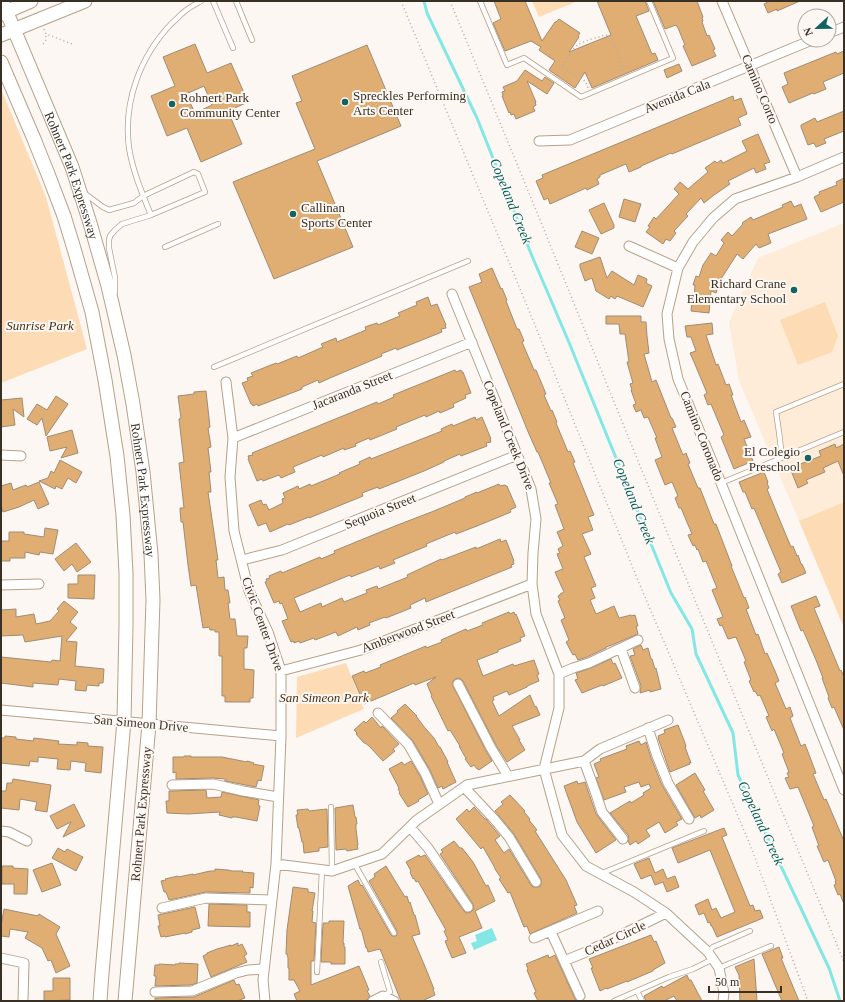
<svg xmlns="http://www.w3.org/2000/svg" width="845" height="1002" viewBox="0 0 845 1002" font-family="Georgia,serif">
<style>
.built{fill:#feecd9}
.green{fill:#fddbb5}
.water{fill:#82e7e5}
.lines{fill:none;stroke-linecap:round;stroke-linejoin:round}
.stream{stroke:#82e7e5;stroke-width:3}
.building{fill:#e0ae73;stroke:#a18b73;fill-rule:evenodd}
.lane-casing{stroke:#b7a188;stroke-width:6}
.street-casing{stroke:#b7a188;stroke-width:11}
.secondary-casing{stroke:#b7a188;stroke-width:15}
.path{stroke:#b3aca5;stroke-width:1.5;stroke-dasharray:1 3;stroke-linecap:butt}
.lane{stroke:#fff;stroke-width:4.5}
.street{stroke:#fff;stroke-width:9}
.secondary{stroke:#fff;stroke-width:13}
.poi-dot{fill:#126362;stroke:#fcf7f2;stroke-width:1.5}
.labels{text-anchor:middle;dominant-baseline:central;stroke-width:4;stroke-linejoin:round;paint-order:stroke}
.street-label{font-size:13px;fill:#393025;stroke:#fcf7f2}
.poi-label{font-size:13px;fill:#393025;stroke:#fcf7f2;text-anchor:start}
.park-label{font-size:13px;font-style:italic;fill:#473117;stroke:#fcf7f2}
.water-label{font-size:14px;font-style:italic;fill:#005f5e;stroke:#fcf7f2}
</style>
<rect width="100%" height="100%" fill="#fcf7f2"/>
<path class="built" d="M844,223V502L799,521L739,381L729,322L758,258Z"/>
<path class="green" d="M532,1H578L539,17Z
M1,89L46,197L87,349L1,383Z
M825,302L838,336L832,352L798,365L780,320Z
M844,502V628L799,521Z
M346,663L364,709L296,738L297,677Z"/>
<path class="water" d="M492,928L497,940L474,950L471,943L477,941L475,935Z"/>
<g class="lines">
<path class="stream" d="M424,1L427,13L477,118L532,256L568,340L671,593L692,629L696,654L733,733L738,775L829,968L840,1001"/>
</g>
<path class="building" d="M494,1H525L542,41L555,22H556L559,19L580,33L578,36L579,37L569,52L611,35L597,1H645L649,11L636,16L652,54L655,53L658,60L592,88L585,72L575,88L549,70L555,61L539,50L541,47L531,41L505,51L493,23L501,19Z
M653,1H697L703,17L702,18L703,21L702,22L707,36L709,35L715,49L713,50L716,56L692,66L683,46L685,45L678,28L676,25L665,29Z
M770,1H800L777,11V9L768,13L764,4Z
M195,44L207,73L231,63L248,102L228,111L242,144L201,162L187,128L167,136L151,96L175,86L163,57ZM204,86L212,105L195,113L186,94Z
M367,45L401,126L317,161L353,247L274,279L233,182L315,149L296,103L302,101L292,76Z
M844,51V73L823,82L826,89L814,94L813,93L789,103L782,87L788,84L784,73L836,52L837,54Z
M679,64L682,71L667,78L664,70Z
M525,70L542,81L545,77L554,83L547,94L527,81L536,102H535L536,105L533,107L535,111L516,119L514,114L511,115L510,112L509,113L502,96H503L502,92L505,91L503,87L517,81Z
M733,96L734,101L741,98L747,114L738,118L741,125L672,154L671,153L641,166V167L629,172L626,164L600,175V177L597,179L599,184L587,190L586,188L550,204L548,198L544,200L536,181L543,178L542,175Z
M844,111V131L824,139L826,143L816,147L814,143L808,145L801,127V125L815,118L817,122Z
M758,134L770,162L764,164L766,169L756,173L754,168L728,181L730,184L714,195L704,203L701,198L686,214L688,216L674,231L676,233L670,241L666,239L663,244L646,232L650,227L648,226L654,217L656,219L679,194L674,189L680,182L688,189L708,172L705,168L715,161L717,163L721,160L723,163L747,151L742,141Z
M844,178V202L821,212L814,197L820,194L819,192L837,185L836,182Z
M624,199L641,204L635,222L619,217Z
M791,201L794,207L801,204L807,219L768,234L771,243L759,248L756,244L743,259L737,254L721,279L716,293L711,291L709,313L691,311L692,299L694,300L695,285H693L696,276L699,277L703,265L711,253L716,256L724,243L721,240L728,232L732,236L743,224L742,223L751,217L753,220L783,207L782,205Z
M604,203L614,225V228L601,234L589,210Z
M582,231L599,238L592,254L575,247Z
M600,257L607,278L612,271L634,285L638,275L647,279L646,283L652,286L643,307L617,296L615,299L611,296L609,299L596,291L592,278L585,281L580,267V264Z
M492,268L501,289L502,288L507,300L506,301L517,329H519L524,341L522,342L534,370H536L546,394L544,395L551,411L552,410L557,422L556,423L568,452L570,451L575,462L573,463L594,515L588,517L593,530L582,534L591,554L584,557L596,586L591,588L595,598L590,600L596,614L614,606L619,618L631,615V616L635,615L638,626H636L638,634L612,645L606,647V648L587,657L578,660L575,654L573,655L566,642L569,640L561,620L565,618L558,601L560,600L558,596L560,595V594L564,592L555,572L563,569L557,554L560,553L558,549L563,546L557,532L564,529L555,505L558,504L549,483H551L538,452H537L529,434L469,287L482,282L479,274Z
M428,297L431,306L437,304L446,325H445L446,328L441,329L442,332L397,350L396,348L381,354L382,356L330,378L319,383L318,380L302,387V389L258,406L257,404L253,406L252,404H251L242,383L248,381L247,378L253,376L251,373L276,363L277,364L297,356L298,358L323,347L321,344L336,338L337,342L366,330L365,327L377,323L378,325L400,316L398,313L417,305L416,302Z
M606,316H641V322H646L647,336L649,353L644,354L652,382L656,380L671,418H672L676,427L672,428L683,455L686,453L690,463L688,464L698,488H700L714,524H716L732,566H731L744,598L745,597L749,608L746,609L756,635L758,634L765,654L767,653L775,671L779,681L775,683L786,709L790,707L793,716L790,718L801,746L805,744L816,773L813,774L824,800L826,799L844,841V904L840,894L838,895L834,885L836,884L835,881H836L828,860L824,862L817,846H819L812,827L814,826L798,787L790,789L785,778L789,777L787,773L789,772L782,754L784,753L774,729L772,731L766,717L769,716L760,695L758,696L755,691L754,692L749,681L751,680L744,662L746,661L736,637L728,639L722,625L720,626L717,619L723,617L712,590L717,588L706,561L703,562L698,549L697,550L695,545L693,546L688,535L692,534L681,508H679L675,498L678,496L672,482L665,485L655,460L662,457L655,438H657L648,417L644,418L641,410L636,412L633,405L636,404L631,390H632L630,384L633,383L627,362H629L625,334H620L619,324H606Z
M712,323L713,334L706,335L716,365L718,364L726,385L729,384L733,395H731L741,422L744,420L751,437L744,439L753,461L734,469L721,437L724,435L711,404L708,405L704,395L707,393L694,362L690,353L696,351L691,337H687L685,326Z
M455,370L456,372L461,370L462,372H463L471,393L465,395L466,398L453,404L454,407L440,413L439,411L426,417L425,415L396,427L397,429L370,440L369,438L355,444L356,446L344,450V448L323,457L322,455L293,467L295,472L281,478L279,475L263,481L262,479L257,481L248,459H249L248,456L253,455L252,453L377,402L378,404L394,397L393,395Z
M206,391L210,427L208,428L211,447L208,448L211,472H209L211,492H208L218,560H216L218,578L224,577L225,590H228L230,603H228L230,619H235L237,636H248L247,648H244V669L254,670L253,698H250V702H225V696H222V656H219V632H215V630H210L209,627L203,628L196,585L191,586L188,565L183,522H181L180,508H184L179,463L184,462L179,419L181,418L178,396L194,394V392Z
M56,396L68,404L46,436L42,418L37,425L27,419L37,404L47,410Z
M22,398L24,417L13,409L15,425L1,427V400Z
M475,417L476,420L482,417L491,439H490L491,442L486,443L487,446L461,456L460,454L444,461V462L424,471L379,489L378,487L362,493L363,496L309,518V517L289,525L288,524L270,532L266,523L258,526L249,505L261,500L263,505L266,504L269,510L283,503L282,499L285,498L283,493L298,486L299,489L310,484L311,486L340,474L339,473L360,464L359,462L370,457L371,459L442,431L441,429L452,424L453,426Z
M72,430L78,453L61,458L67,447L50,451L47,437Z
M835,444L836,448L844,444V476L838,461L823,468L825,472L806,480L808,483L798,488L790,468L821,456L819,451Z
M60,460L82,472L76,483L68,478L62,489L56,486L55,489L39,481L48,478L51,471L54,473Z
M764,472L768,482L767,483L769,488L767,489L783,528L791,547L793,546L797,556L798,555L801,564H802L806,573L782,583L778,574L781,572L770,546L754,508L752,509L745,492H743L739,482Z
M39,482L49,504L38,509L34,500L19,507L3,512L1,505V486L11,483L13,490L26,485L27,487Z
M499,484L500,486L505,485L506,486H507L516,507L510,510L511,512L477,526L456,534L455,532L426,544L427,546L393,560L395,563L380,569L379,566L351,577L350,575L294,598L300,612L321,603L322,607L342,598L344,602L367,593L366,590L377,586L378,589L408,577L407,575L441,559L442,560L476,547V549L500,539L501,542L506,540L514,561H513L514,564L511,565L512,567L426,602L425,598L410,605L411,608L386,618L385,617L369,623L370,625L358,630L357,627L338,636L336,632L315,640L314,638L300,643L299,641L294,643V641L291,642L282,621L288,619L282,603L280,604L279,601L274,603L265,582L267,581L266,579L270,578L269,576L281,571L282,573L320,557L321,559L335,553L334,551L395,526L434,511L465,498V497L477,492V493Z
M45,528L58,530L53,554L40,552L39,555L25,552V558H10V561H1V541H9V532H24V534L44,537Z
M76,543L91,562L77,572L72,564L64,571L55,559Z
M78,575H95L94,599L68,598V584H78Z
M816,596L820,606L814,608L840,671L841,670L844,677V730L834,707L832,708L828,698L829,697L822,678H823L816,660L803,630L801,631L791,606Z
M64,601L78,612L70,622L77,628L66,641L77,642L75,666L104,669L103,683H99V686L87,685L86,691L75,690L76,681L59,679L58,685L33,683V687L1,683V657L51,662L52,660L60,661L62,636L25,642L23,635L1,636V610L16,609V617L34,614L36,624L50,621L59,611L57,609Z
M509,612L510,614L514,612L515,615L516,614L525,636L520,638L521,641L498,650V652L477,660L483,676L513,664L514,666L534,660L539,674L537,675L539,681L527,686V687L509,695L507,691L493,697L494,700L492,701L499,716L530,695L535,707L536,706L540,715L512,726L520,740H519L525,750L507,762L496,745L463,681L461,679L458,678L455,679L453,681V686L486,751L492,761L479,770L478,769H477L474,765L471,767L465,759L466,758L464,755L459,746H460L450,730L448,731L431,696H432L427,684L436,677L415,685L414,683L364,704L352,676L364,671L365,673L381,667L380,665L426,646V648L442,642L441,640L466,629L467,631L483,625L482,623Z
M641,645L643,650L648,648L651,659H652L655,669L656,668L661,689L650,692V690L640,693L641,686L630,656L635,655L633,649Z
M611,659L613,664L615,663L622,678L603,686L602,685L582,693L575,680L578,679L576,673L591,668Z
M405,704L417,716H416L425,728L434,738L439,747H440L446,758L448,762H447L456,782L443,789L442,786L438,788L430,770L413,741L391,718L398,712L397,711Z
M372,717L381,728L382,726L399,744L393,749L395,751L383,761L369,746L365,743H364L356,734L357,733L354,730L364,721L366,723Z
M678,725L685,743L686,747H685L691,763H689L690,764L670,772L658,738H659L658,736L665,733L664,730Z
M5,736L16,737V739L33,741L34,738L59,741L58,744L77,745V742L88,743V746L103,747L101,773L85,771L86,763L71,761L70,770L57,769L58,759L38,757V762L30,761L29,766L1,763V738H5Z
M639,741L641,745L646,742L651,758L662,785L682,819L676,822L678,825L665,833L659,822L646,830L650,836L638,844L636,841L630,845L628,841L629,839L628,835L610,813L630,801L631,803L644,795L643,793L651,788L649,784L641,787L639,782L624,787L626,792L604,800L596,778L599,777L594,764L601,761L600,759L627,749L626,746Z
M184,756H191V757H222L242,761L246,762L247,761L254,763L253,764L264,766L261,781L258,780L256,787L225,781V779L213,778L176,779V772L173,773V757H184Z
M411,761L420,776L428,794L418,800L419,801L408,807L399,793L400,792L398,789L399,788L389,769L402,762L404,765Z
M695,773L705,790L703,791L714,810L701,818L700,815L695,818L676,785Z
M13,779L51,785L47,812L35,810L37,802L20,799L19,810L1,808V791H6L7,783H12Z
M577,781L578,784L585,782L596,814L616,840L596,853L577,822L564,786Z
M206,790L207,798L221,797L222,792L259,800L258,805L260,806L257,821L236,817H232V818L219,815L220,812L188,814L167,813L166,801H169V791Z
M510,795L525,811L524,812L530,819L529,820L537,830L535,831L566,880L577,905L574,906L577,913L530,934L527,926L524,927L510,892L508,893L499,879L501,878L495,869V868L483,847L481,849L456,819L467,809L469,812L474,807L485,819H486L490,824L500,836L495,840L504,853L509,849L531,885L533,887H539L541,885V879L514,834L495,811L503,804L501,802Z
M74,804L85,826L63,837L71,822L57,829L50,816Z
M353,805L355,817H356L357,824H356V829L358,845H357L358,849L347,851L346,849L336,850L335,808Z
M308,809L309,811L327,809L328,847L319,848V851L304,853L303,842H302L299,828H298L296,815H298L297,810Z
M724,828L727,835L722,837L750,906L753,905L755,911L760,910L763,918L717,937L712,926H711L710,922L708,923L704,913L699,915L695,905L708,899L712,910L716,908L721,918L735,912L710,850L678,863L672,848Z
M454,841L460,848H462L473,862L486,886L488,885L495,901L475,911L482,928L459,937L466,953L452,958L445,941L448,940L444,931L446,930L418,881L416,882L414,878L413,879L410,872L411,871L406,862L419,855L420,857L425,855L463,910L466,913L471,912L474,909L473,904L440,854L443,852L441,850Z
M58,848L65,852L67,849L83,857L76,871L52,858Z
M649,858L655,873L663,869L667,879L675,876L679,887L667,892L663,882L655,885L651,875L641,879L634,864Z
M52,863L61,885L42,892L33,870Z
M2,866H13V868L28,869L27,894H14V884H2Z
M386,866L405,897L407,896L409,903L410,902L414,915H415L420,934L412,936L426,969L434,989H433L435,995L422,1001H401L380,949L368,952L367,948H366L362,932L360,928V929L348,886L358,880L361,886L362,885L391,935L392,936H396L397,935V931L369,881L375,877L374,874Z
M215,869L228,870L232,871H243L242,872L254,873L253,888L250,887V893L206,892L169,900L166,892H164L161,881L166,880L165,879L178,876L179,877L183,876L193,874V875L210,871H215Z
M293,887L308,889V892L315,893L312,911H313L312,922L316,923L314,961H311V985L359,966L369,990L367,991L370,996L367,1000L365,1001H297L294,994L300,991L294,980H289V968H288V958L287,954H286L287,930Z
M209,904L247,905V912H250V927L208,926Z
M195,907L200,928L192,930V932L185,934V933L165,937V936L161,937L158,926H160L158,915Z
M4,909L38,916L39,914L60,927L56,934L70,966L56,973L51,960L48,961L42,948L25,938L28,932L10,929L9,937L1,936V926Z
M329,921H344L343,943H344V947H345V964H331V962H321L323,923H329Z
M651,935L654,942L656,941L665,963L653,970V971L627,982V981L607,989L606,988L600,991L591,968H593L589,959Z
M238,943V946L242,944L247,954L244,956L247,962L211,977L203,956L207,954V953L217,949L231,945V946Z
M779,947L783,958H781L799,1001H782L762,954Z
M548,955L549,958L555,955L576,1001H538L534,993L536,992L527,970L528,969L526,964Z
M754,959L757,1001H740L739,975L735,967Z
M179,963L198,964L197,983L191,985L155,986L156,976H154L155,965H159V964L175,965V964H179Z
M687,975L689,980H691L702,1001H677L674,996L664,1001H646L644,996L662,986L663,988Z
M53,978H70V1000L44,1001V991H53Z
M234,980L236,985L239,984L245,998L237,1001H155V998L194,997Z"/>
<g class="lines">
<defs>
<path id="lane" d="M213,1L233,48
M236,1L252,40
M480,1L507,65L524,58L581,97L673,58L649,1
M84,193L103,207L109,210L134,203L143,196L194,172L198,174L205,192L151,215L122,224L115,230L110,236L109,240V248L115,278V292
M151,215C142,193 133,172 129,148C123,102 140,56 172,23C177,19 181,14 185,11C190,7 196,4 201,1
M165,247L218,224
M214,367L468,261
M782,457L779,432L776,412L844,384V385
M721,483L844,432
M331,807L332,871
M354,863L394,933
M600,874L704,831
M708,952L713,947L750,931
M381,962L390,992L383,996
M719,968L771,946
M317,972L322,870
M637,991L642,1001
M614,1001L669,977L693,969L713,959"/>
<path id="street" d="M722,1L797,177
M829,33L844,27
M539,141L570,140L812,40
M844,157L797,177L735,199L713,218L693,242L678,268L667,314L669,339L678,379L721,483L844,790
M629,246L678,268
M452,294L531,489L536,519L533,553L532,584L536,614L559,674V708L544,769L562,835L586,866L634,892L666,913L708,952L719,968L724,993L723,1001
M226,382L233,438L230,477L234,531L249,591L268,632L281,671V736L276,864L263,980L265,1001
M233,438L472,342
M1,455L21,456
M242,560L282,550L517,455
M1,585L39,584
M621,649L635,688
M281,671L361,650L532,584
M559,674L573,668L589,663L638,640
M458,684L491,748L508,776
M1,710L281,736
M378,713L408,744L425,773L439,804
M648,728L657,756L668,783L689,819
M584,761L595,791L602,812L623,839
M172,785L213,784L243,791L278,797
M464,787L495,820L509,837L536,882
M410,827L428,848L468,907
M1,831L9,832L27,841
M276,864L332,871L382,854L417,820L467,785L584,761L600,749L668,720
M162,908L206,898L272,900
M551,932L580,996
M534,938L598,911
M1,958L24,963L23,1001
M564,961L586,952L666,913
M155,992L192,991L236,973L248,970L264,969
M373,1001L383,996L394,1001"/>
<g id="secondary">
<path id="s1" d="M2,1L72,167L90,223L108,286L124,355L133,404L143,472L151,554L153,600L149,724L125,1001"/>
<path d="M1,14L31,1"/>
<path d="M1,35L85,1"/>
<path d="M1,62L34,139L48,174L64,216L75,252L92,312L105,380L117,456L123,515L126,573V625L124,721L102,973L100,1001"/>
</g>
</defs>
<use href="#lane" class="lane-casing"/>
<use href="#street" class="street-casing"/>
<use href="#secondary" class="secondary-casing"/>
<path class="path" d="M401,1L530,313L637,578L751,847L808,1001
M450,1L538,215L669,537L844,962
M44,29L46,34L72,44
M43,44L46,40V34
M588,88C586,83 586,80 580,79L562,67C565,60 573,48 579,44C584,41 603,35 609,35L612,39L624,71"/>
<use href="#lane" class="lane"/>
<use href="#street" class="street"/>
<use href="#secondary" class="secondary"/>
</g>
<g class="poi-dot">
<circle cx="345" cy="102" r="4"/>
<circle cx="172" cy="104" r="4"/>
<circle cx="293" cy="214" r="4"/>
<circle cx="794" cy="290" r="4"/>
<circle cx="808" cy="458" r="4"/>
</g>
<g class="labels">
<g class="street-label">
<text transform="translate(760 89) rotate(67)">Camino Corto</text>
<text transform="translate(677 96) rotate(-22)">Avenida Cala</text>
<text stroke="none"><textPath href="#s1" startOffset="188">Rohnert Park Expressway</textPath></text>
<text transform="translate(352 390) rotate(-22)">Jacaranda Street</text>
<text transform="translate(509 435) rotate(68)">Copeland Creek Drive</text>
<text transform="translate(702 436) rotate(68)">Camino Coronado</text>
<text stroke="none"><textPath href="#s1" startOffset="512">Rohnert Park Expressway</textPath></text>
<text transform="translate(380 511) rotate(-22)">Sequoia Street</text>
<text transform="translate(263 624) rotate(70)">Civic Center Drive</text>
<text transform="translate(408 631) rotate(-21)">Amberwood Street</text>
<text transform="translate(141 723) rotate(5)">San Simeon Drive</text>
<text transform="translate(141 814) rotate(-85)">Rohnert Park Expressway</text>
<text transform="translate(615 938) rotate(-25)">Cedar Circle</text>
</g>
<g class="poi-label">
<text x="353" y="95">Spreckles Performing<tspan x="353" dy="15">Arts Center</tspan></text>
<text x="180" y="97">Rohnert Park<tspan x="180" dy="15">Community Center</tspan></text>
<text x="301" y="207">Callinan<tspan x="301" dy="15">Sports Center</tspan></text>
<text x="786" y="283" text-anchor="end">Richard Crane<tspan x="786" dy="15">Elementary School</tspan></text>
<text x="800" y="451" text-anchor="end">El Colegio<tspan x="800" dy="15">Preschool</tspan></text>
</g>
<g class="park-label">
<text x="40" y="325">Sunrise Park</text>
<text x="324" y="697">San Simeon Park</text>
</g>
<g class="water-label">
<text transform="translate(511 201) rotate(68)">Copeland Creek</text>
<text transform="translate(634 501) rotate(68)">Copeland Creek</text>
<text transform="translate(761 823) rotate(65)">Copeland Creek</text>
</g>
</g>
<rect width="845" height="1002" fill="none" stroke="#393025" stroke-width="4"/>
<g transform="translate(817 28) rotate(248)"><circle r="19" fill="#fcf7f2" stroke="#aea7a0"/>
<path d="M0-3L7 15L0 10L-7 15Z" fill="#126362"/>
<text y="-6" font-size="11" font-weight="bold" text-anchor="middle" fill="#393025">N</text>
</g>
<path d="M709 986v6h72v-6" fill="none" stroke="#393025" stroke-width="2"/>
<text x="715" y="986" font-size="12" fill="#393025" stroke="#fcf7f2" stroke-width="3" paint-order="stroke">50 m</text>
</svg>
